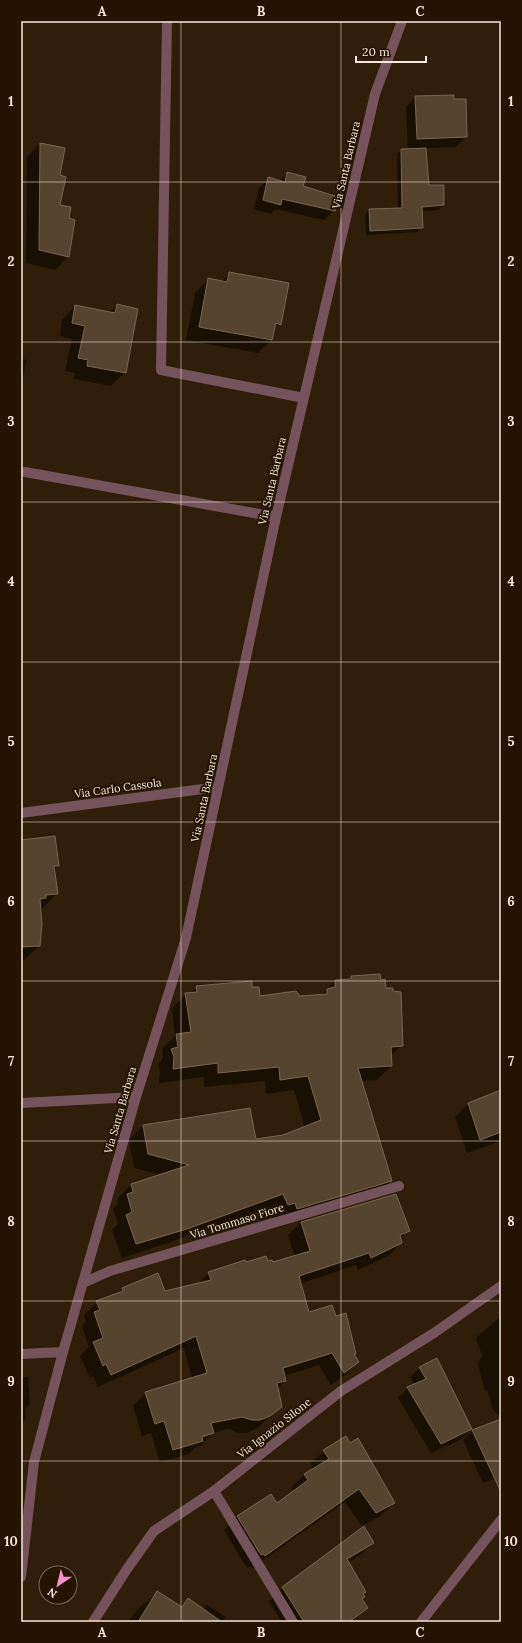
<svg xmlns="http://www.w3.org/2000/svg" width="522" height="1643" viewBox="0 0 522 1643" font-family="Lora,serif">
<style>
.shadow{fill:#0007}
.building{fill:#56452e;stroke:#79664f}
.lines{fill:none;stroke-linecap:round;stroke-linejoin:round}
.street{stroke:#74535c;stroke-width:10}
.grid{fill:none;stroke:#f5e9dd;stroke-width:1;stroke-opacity:0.55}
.labels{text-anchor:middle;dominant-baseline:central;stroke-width:4;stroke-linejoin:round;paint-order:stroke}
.street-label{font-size:11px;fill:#f5e9dd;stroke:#251402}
.neatline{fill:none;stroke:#f5e9dd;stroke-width:1.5}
.grid-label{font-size:13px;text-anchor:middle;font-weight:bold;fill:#f5e9dd}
</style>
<rect width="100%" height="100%" fill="#2f1e09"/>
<path class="shadow" d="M416,97L453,101L466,137L456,147L425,148L428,186L443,205L438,210L421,211L422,227L417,232L366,235L365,215L369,210L398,209L397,154L401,150L408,149L406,107Z
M40,144L64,149L59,176V206L68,219V257L55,270L26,263L27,157Z
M287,173L302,187L334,210L324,220L275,209L271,214L254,209L259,188L269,179L279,181Z
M230,273L280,324L273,330L272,340L258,353L186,340L195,293L209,279L221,282Z
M117,305L125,372L111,386L74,379L75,373L65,371L72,339L60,336L62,320L75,306L109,313Z
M21,359L27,360L21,384Z
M21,841L58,866L54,870L57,893L40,911L39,946L21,963Z
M351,977L380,981L386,989L402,1045L390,1056L391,1066L377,1080L360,1081L391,1181L376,1195L273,1219L269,1207L171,1242L122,1258L112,1230L118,1224L113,1209L118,1204L117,1199L131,1185L161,1175L134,1168L129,1140L143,1126L255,1141L284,1136L305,1128L294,1090L266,1094L265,1081L204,1087V1077L159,1083L160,1072L158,1064L163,1058L162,1049L175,1036L172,1008L186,994H190L197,987L252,989L260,997H300L321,995L335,981L348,980Z
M501,1091V1141L467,1153L455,1117L468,1104Z
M301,1223L409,1230L400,1239L401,1243L388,1256L358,1270L356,1265L300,1284L308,1313L336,1317L358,1362L345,1375L331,1385L319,1365L284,1376L285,1381L277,1389L281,1406L256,1429L247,1433H238L229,1429L213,1433L200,1446L195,1448L189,1454L160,1462L151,1433L142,1436L133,1406L146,1393L192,1378L184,1348L98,1387L93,1376L90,1378L80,1356L89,1347L82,1326L86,1321L84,1315L97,1302L117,1294L122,1289L164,1292L198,1284L209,1273L245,1263L267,1262L272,1264L295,1257L288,1235Z
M501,1316V1414L498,1415L493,1409L487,1390L485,1391L478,1364L482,1356L476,1338Z
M420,1368L471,1429L462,1439L431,1453L398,1398L408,1388L415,1385L410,1377Z
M28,1377L30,1404L25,1409L26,1418L23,1421L21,1434V1378Z
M501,1424V1477L483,1483L463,1440L473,1430Z
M324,1451L394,1503L380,1516L362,1526L345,1502L251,1569L250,1566L247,1568L224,1530L238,1516L277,1505L294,1492L291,1488L305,1474L313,1469L310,1464Z
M363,1527L373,1543L359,1556L348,1563L362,1594L361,1599L367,1607L352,1622H282L269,1602L282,1588Z
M157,1593L180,1607L188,1599L203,1610L207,1605L226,1617L222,1622H127L143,1604L144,1605Z"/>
<path class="building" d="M454,95V99H466L467,137L417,139L415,96Z
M40,143L65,148L60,175L66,177L60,205L71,207L69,218L75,220L69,257L39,250Z
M426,148L429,185H444V205L422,207L423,228L370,231L369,209L402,208L401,149Z
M287,172L306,177L303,186L338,197L335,211L282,199L281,205L263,200L268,177L285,182Z
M229,272L289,283L281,325L276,323L272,340L199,327L208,278L227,282Z
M117,304L138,309L126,373L87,366L88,360L78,358L85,326L72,323L75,305L115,313Z
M55,836L59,866H54L58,894L46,895V898L40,899L42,924L40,946L21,947V840Z
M380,974L381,980L385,979L386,988H393V991L401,992L403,1046L391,1047L392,1066L358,1068L392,1181L297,1209L295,1203L288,1205L283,1194L187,1229L136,1244L126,1215L132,1212L127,1194L133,1192L131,1184L189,1165L148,1154L143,1125L250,1108L256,1139L283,1135L321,1120L308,1076L280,1080L279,1067L218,1073V1063L173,1069L174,1057L171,1049L178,1047L176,1034L191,1032L185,993L197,992L196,986L252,981V987H259L260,996L296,991L300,996L327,994V989L335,987V980L351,979V976Z
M501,1090V1132L480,1140L468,1103Z
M396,1194L410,1231L400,1235L402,1243L371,1258L369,1253L299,1276L309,1312L332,1305L336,1316L346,1313L356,1354H354L359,1362L344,1373L332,1353L283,1368L286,1381L277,1383L282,1407L270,1416L260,1420H252L242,1417L211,1423L214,1433L202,1437L203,1441L173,1450L164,1421L155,1424L145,1392L207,1373L196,1336L111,1375L106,1364L103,1366L93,1342L103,1338L94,1312L100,1310L96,1301L123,1291L122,1288L158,1273L165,1291L211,1280L208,1272L245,1260L246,1262L266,1256L268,1261L272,1260L273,1262L310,1251L301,1222Z
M437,1358L472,1429L441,1444L407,1387L426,1379L419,1367Z
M501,1419V1492L472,1430Z
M346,1436L350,1443L358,1438L395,1503L376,1513L359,1489L265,1556L264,1554L261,1555L237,1516L271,1494L277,1503L308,1480L304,1474L329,1459L323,1450Z
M364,1526L374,1543L347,1559L366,1592L363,1594L365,1597L362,1599L368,1608L349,1622H304L282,1587Z
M157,1591L182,1607L188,1598L222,1622H138Z"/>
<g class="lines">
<path class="street" d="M167,21L161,370L304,398
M25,472L276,517
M21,813L218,787
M21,1103L136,1097
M83,1283L110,1271L399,1186
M21,1354L63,1352
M214,1491L293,1622
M21,1577L34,1462L63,1352L136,1097L186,938L276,517L375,94L402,21
M93,1622L127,1569L154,1531L214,1491L341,1391L434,1333L501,1286
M421,1622L501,1520"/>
</g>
<path class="grid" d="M181,21V1622M341,21V1622M21,182H501M21,342H501M21,502H501M21,662H501M21,822H501M21,981H501M21,1141H501M21,1301H501M21,1461H501"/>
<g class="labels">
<g class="street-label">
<text transform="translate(346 165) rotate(-77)">Via Santa Barbara</text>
<text transform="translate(272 481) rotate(-77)">Via Santa Barbara</text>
<text transform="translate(118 788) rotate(-8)">Via Carlo Cassola</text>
<text transform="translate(204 798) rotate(-78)">Via Santa Barbara</text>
<text transform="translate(120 1110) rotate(-74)">Via Santa Barbara</text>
<text transform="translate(237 1221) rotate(-17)">Via Tommaso Fiore</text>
<text transform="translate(274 1428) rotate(-38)">Via Ignazio Silone</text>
</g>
</g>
<rect width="522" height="1643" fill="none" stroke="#251402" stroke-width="44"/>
<g transform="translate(58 1585) rotate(215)"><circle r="19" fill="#251402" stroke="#78695a"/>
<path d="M0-3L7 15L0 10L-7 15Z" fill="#f98fc9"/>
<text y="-6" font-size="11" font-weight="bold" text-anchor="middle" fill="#f5e9dd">N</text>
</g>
<path d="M356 56v6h70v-6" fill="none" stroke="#f5e9dd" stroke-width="2"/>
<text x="362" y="56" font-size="12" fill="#f5e9dd" stroke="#251402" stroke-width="3" paint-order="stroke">20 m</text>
<rect x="22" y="22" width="478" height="1599" class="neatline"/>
<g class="grid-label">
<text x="102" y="16">A</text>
<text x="261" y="16">B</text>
<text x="420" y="16">C</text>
<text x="11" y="106">1</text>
<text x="511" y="106">1</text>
<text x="11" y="266">2</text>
<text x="511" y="266">2</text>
<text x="11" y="426">3</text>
<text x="511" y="426">3</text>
<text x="11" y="586">4</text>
<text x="511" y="586">4</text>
<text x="11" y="746">5</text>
<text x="511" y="746">5</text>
<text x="11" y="906">6</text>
<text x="511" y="906">6</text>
<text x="11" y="1066">7</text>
<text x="511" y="1066">7</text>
<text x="11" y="1226">8</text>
<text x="511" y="1226">8</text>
<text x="11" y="1386">9</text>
<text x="511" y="1386">9</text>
<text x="11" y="1546">10</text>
<text x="511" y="1546">10</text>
<text x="102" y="1637">A</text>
<text x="261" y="1637">B</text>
<text x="420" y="1637">C</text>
</g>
</svg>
